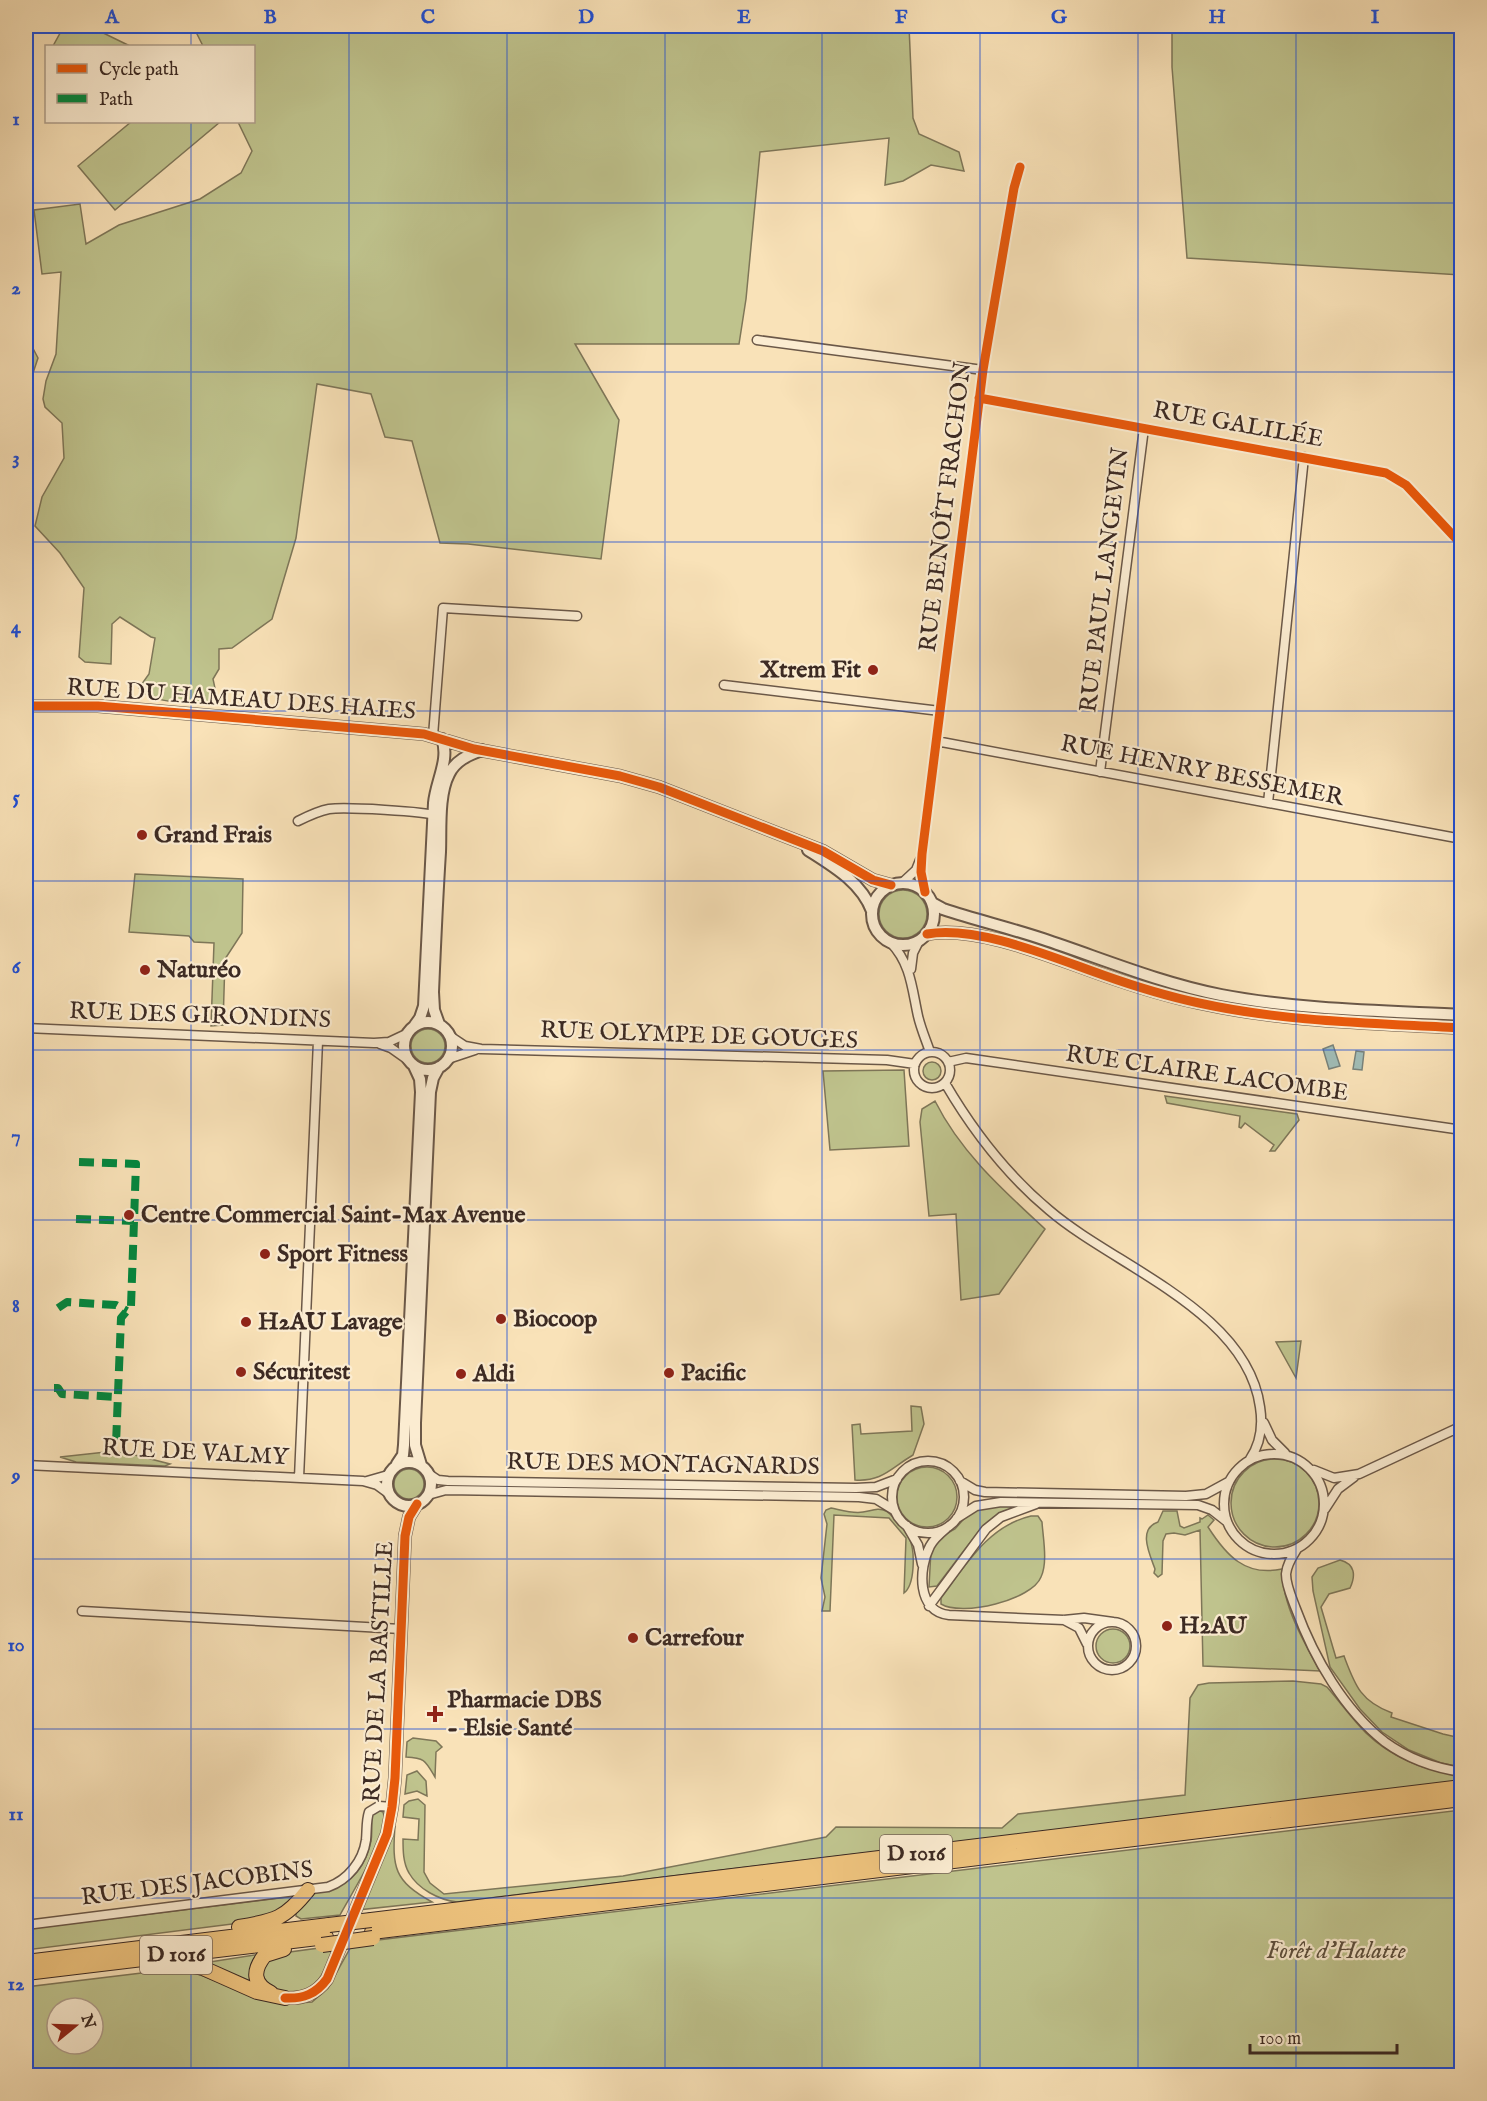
<svg xmlns="http://www.w3.org/2000/svg" width="1487" height="2101" viewBox="0 0 1487 2101" font-family="'IM FELL English',serif">
<style>
.green{fill:#bfc38d;stroke:#7e7658;stroke-width:1.5;fill-rule:evenodd}
.water{fill:#a0bcb6;stroke:#78827b;stroke-width:1.5}
.lines{fill:none;stroke-linecap:round;stroke-linejoin:round}
.minor-casing{stroke:#6b5848;stroke-width:11}
.tertiary-casing{stroke:#6b5848;stroke-width:14}
.trunk-casing{stroke:#3c2a23;stroke-width:16}
.minor{stroke:#fbecd1;stroke-width:8}
.tertiary{stroke:#fbecd1;stroke-width:10}
.trunk{stroke:#ecc17c;stroke-width:14}
.trunk-bridge-casing{stroke:#3c2a23;stroke-width:16;stroke-linecap:butt}
.trunk-bridge{stroke:#ecc17c;stroke-width:14}
.quiet{stroke:#00873e;stroke-width:8;stroke-dasharray:15 8;stroke-linecap:butt}
.cycleway-casing{stroke:#fbecd1;stroke-width:13}
.cycleway{stroke:#e8590c;stroke-width:9}
.grid{fill:none;stroke:#1d4ed8;stroke-width:1.5;stroke-opacity:0.55}
.poi-dot{fill:#8f2418;stroke:#fbecd1;stroke-width:2}
.labels{text-anchor:middle;dominant-baseline:central;stroke-width:4.5;stroke-linejoin:round;paint-order:stroke}
.shield{fill:#fbecd1;stroke:#756457;stroke-width:1.5}
.shield-label{font-size:22px;font-weight:bold;fill:#3c2a23}
.street-label{font-size:24px;fill:#3c2a23;stroke:#fbecd1}
.poi-label{font-size:24px;font-weight:bold;fill:#3c2a23;stroke:#fbecd1;text-anchor:start}
.park-label{font-size:24px;font-style:italic;fill:#5d503e;stroke:#fbecd1}
.neatline{fill:none;stroke:#1d4ed8;stroke-width:2}
.grid-label{font-size:20px;text-anchor:middle;font-weight:bold;fill:#1d4ed8}
</style>
<rect width="100%" height="100%" fill="#f9e2b8"/>
<filter id="stains"><feTurbulence type="fractalNoise" baseFrequency=".00333" numOctaves="4"/><feColorMatrix values="0 0 0 0 .2 0 0 0 0 .09 0 0 0 0 .02 0 0 0 .5 -.17"/></filter>
<radialGradient id="worn" r=".72"><stop offset=".6" stop-color="#630" stop-opacity="0"/><stop offset="1" stop-color="#630" stop-opacity=".3"/></radialGradient>
<path class="green" d="M64,26H89L130,46H53Z
M193,26H909L913,118L919,134L959,152L964,171L931,165L903,181L885,185L889,138L760,152L746,299L739,344H575L619,420L601,559L468,544L440,543L412,441L385,437L371,394L317,384L296,538L272,619L232,648L219,649V669L213,679L216,693L211,700L205,705C187,703 150,703 139,688L149,674L155,638L151,637L120,617L112,624L111,664L85,662L79,657L84,588L60,553L35,526L42,497L64,458L62,423L45,407L43,399L46,381L56,354L61,272L42,274L34,210L80,204L86,244L119,225L200,199L241,173L252,151L238,122H254V46H203Z
M1172,26H1461V275L1187,258L1172,67Z
M131,122H220L115,210L78,166Z
M26,335L38,358L26,394Z
M135,874L243,879L242,933L225,959L223,1025L211,1026L214,943L194,942L189,936L129,932Z
M879 914a24 24 0 1 1 48 0a24 24 0 1 1-48 0Z
M411 1046a17 17 0 1 1 34 0a17 17 0 1 1-34 0Z
M923 1071a9 9 0 1 1 18 0a9 9 0 1 1-18 0Z
M904,1070L909,1146L830,1150L823,1071Z
M1165,1096L1297,1114L1299,1120L1275,1151H1270L1274,1145L1245,1123L1241,1128L1239,1127L1240,1116L1167,1103Z
M935,1101C961,1153 1003,1190 1045,1229L999,1294L961,1300L956,1214L929,1216L920,1122L922,1109Z
M1301,1341L1296,1378L1276,1342Z
M911,1406L921,1407L924,1424L913,1455C891,1468 882,1482 855,1480L852,1425L860,1424L861,1434L912,1431Z
M106,1452L127,1453L170,1464L165,1466L76,1462L60,1457Z
M1231 1503a44 44 0 1 1 88 0a44 44 0 1 1-88 0Z
M897 1497a30 30 0 1 1 60 0a30 30 0 1 1-60 0Z
M394 1484a15 15 0 1 1 30 0a15 15 0 1 1-30 0Z
M985,1506H1018L981,1528L937,1586L929,1587L931,1550L942,1536L955,1529L968,1514Z
M831,1508C841,1510 853,1514 863,1512C871,1511 878,1507 886,1511C892,1515 908,1533 910,1540C915,1552 915,1585 904,1593L906,1538L889,1518L834,1515L830,1611H822L825,1597L821,1578L827,1524L824,1514L826,1510Z
M1163,1511H1177L1180,1526L1184,1528L1200,1522V1518L1202,1519L1208,1515L1214,1520L1208,1527C1226,1555 1245,1577 1282,1569C1282,1604 1303,1641 1320,1671L1203,1666L1200,1530L1185,1535L1174,1533L1166,1534L1163,1541L1162,1574L1158,1577L1154,1573L1155,1569C1150,1555 1137,1529 1158,1522Z
M1031,1516H1038L1042,1522C1043,1538 1048,1562 1041,1577C1032,1600 962,1617 941,1604V1598C966,1565 988,1526 1031,1516Z
M1340,1560C1355,1564 1356,1575 1350,1588L1329,1594L1321,1607L1336,1658L1344,1656C1355,1685 1360,1701 1392,1713L1391,1717L1443,1734L1461,1738V1767L1441,1763L1409,1750L1382,1732L1360,1709L1330,1667L1313,1591L1312,1577L1318,1568Z
M1096 1646a17 17 0 1 1 34 0a17 17 0 1 1-34 0Z
M1293,1681L1321,1684L1327,1687C1340,1702 1352,1719 1366,1733C1393,1759 1426,1771 1462,1776L1461,1781L457,1902C439,1900 418,1889 409,1873C403,1863 403,1850 403,1839L418,1840L419,1819L403,1817L404,1805L409,1801L418,1799L425,1805L424,1872L430,1883L444,1894L623,1876L826,1837L836,1827L1002,1828L1018,1814L1185,1795L1190,1698L1198,1685L1209,1683Z
M413,1738L436,1741L442,1747L436,1752L435,1777C425,1760 425,1758 406,1757L407,1742Z
M417,1771L426,1781L427,1796L417,1791L405,1794L407,1775Z
M377,1810L383,1812C391,1833 351,1894 340,1915L301,1919L296,1916V1912L308,1894C342,1890 363,1877 371,1841C373,1832 370,1822 373,1813Z
M1461,1810V2075H26V1987L183,1968L231,1987L298,2003L312,2002L328,1988L353,1943ZM57,2008H93V2044H57Z
M395,1826C392,1868 394,1881 432,1902L357,1910Z
M296,1896V1900L264,1920L26,1950V1929Z
M334,1946C320,1986 311,2000 266,1987L261,1968L275,1954Z
M260,1954L254,1984L197,1964Z"/>
<path class="water" d="M1333,1045L1340,1066L1329,1069L1323,1049Z
M1356,1051L1364,1052L1362,1070L1353,1069Z"/>
<g class="lines">
<defs>
<path id="minor" d="M757,340L983,370
M979,398L1386,473L1406,485L1462,545
M724,685L940,711
M433,736L443,608L577,616
M936,741L1462,839
M1100,772L1144,428
M1268,803L1304,457
M298,821C308,816 318,811 329,809C345,807 425,811 438,816
M902,883L916,870L920,860
M925,892L921,872L922,854L983,370L1014,188L1020,167
M891,943C911,964 912,989 918,1016C921,1029 926,1040 930,1052
M911,969L913,953L919,941
M26,1028L374,1043L389,1042L406,1034
M450,1036L465,1046L481,1049L887,1060L915,1064
M380,1044L391,1048L408,1060
M914 1070a18 18 0 1 1 36 0a18 18 0 1 1-36 0Z
M448,1059L475,1050
M948,1062L966,1058L1462,1130
M945,1083C973,1131 1006,1174 1049,1210C1114,1266 1247,1311 1260,1407C1263,1426 1261,1443 1250,1459
M1264,1423L1272,1440L1285,1453
M1456,1429L1462,1443
M1224 1504a50 50 0 1 1 100 0a50 50 0 1 1-100 0Z
M892 1497a36 36 0 1 1 72 0a36 36 0 1 1-72 0Z
M26,1465L363,1481L377,1485L388,1493
M1314,1470L1334,1478L1359,1474L1462,1426
M429,1474L438,1480L448,1481L856,1488L876,1487L897,1479
M299,1478L318,1041
M367,1481L388,1475
M960,1481L975,1490L985,1492L1186,1496L1206,1494L1228,1482
M428,1495L446,1490L859,1497L876,1499L894,1510
M1325,1509L1338,1489L1354,1477
M957,1518L976,1506L1001,1502L1198,1505L1212,1510L1226,1521
M907,1526L918,1545L922,1564
M949,1526C942,1532 934,1538 930,1546C918,1569 917,1612 949,1615L1064,1620L1084,1618L1113,1622
M1297,1549C1292,1557 1287,1564 1286,1574C1286,1586 1292,1598 1296,1609C1314,1658 1344,1710 1385,1742C1407,1758 1434,1768 1462,1772
M929,1606L986,1529L1001,1517L1036,1504
M82,1611L401,1629
M1064,1620L1079,1628L1087,1644
M1088 1646a24 24 0 1 1 48 0a24 24 0 1 1-48 0Z
M26,1925L328,1887C348,1880 363,1861 366,1840C367,1831 366,1821 369,1812L379,1806L392,1807"/>
<path id="tertiary" d="M26,706H98L424,734L474,749L620,776L659,787L823,851L873,880L891,885
M808,850C833,866 861,882 872,911
M872 914a31 31 0 1 1 62 0a31 31 0 1 1-62 0Z
M932,903L943,909C976,920 1010,928 1043,939C1103,959 1160,983 1221,995C1300,1010 1382,1011 1462,1015
M927,934C978,925 1054,958 1103,975C1134,986 1166,996 1199,1003C1285,1022 1374,1023 1462,1028
M404 1046a24 24 0 1 1 48 0a24 24 0 1 1-48 0Z
M439,1024L434,1010L433,992C435,945 437,899 440,852C441,830 438,795 449,774C455,761 468,755 482,750
M415,1025L420,1018L424,1006L434,803C436,781 450,759 442,739
M387 1484a22 22 0 1 1 44 0a22 22 0 1 1-44 0Z
M397,1464L403,1455L404,1445L421,1092L420,1079L414,1066
M421,1465L415,1445V1423L430,1092L433,1078L439,1067
M285,1998C303,1999 316,1994 327,1979L387,1834L392,1807L395,1778L405,1536L409,1517L417,1504"/>
<path id="trunk" d="M371,1920L1462,1787
M239,1927C275,1921 285,1919 308,1890
M372,1932L1462,1799
M167,1961L203,1968L257,1992L285,1998
M26,1962L329,1925
M26,1973L326,1937
M271,1993C253,1984 252,1971 265,1955L284,1949"/>
</defs>
<use href="#minor" class="minor-casing"/>
<use href="#tertiary" class="tertiary-casing"/>
<use href="#trunk" class="trunk-casing"/>
<use href="#minor" class="minor"/>
<use href="#tertiary" class="tertiary"/>
<use href="#trunk" class="trunk"/>
<defs>
<path id="trunk-bridge" d="M329,1925L371,1920
M322,1945L373,1938"/>
</defs>
<use href="#trunk-bridge" class="trunk-bridge-casing"/>
<use href="#trunk-bridge" class="trunk-bridge"/>
<path class="quiet" d="M79,1162L136,1164L131,1306L121,1318L116,1444
M76,1219L134,1221
M58,1308L67,1302L116,1305L127,1311
M54,1388H58L62,1394L118,1397"/>
<defs>
<path id="cycleway" d="M979,398L1386,473L1406,485L1462,545
M26,706H98L424,734L474,749L620,776L659,787L823,851L873,880L891,885
M925,892L921,872L922,854L983,370L1014,188L1020,167
M927,934C978,925 1054,958 1103,975C1134,986 1166,996 1199,1003C1285,1022 1374,1023 1462,1028
M285,1998C303,1999 316,1994 327,1979L387,1834L392,1807L395,1778L405,1536L409,1517L417,1504"/>
</defs>
<use href="#cycleway" class="cycleway-casing"/>
<use href="#cycleway" class="cycleway"/>
</g>
<path class="grid" d="M191,26V46M349,26V2076M507,26V2076M665,26V2076M822,26V2076M980,26V2076M1138,26V2076M1296,26V2076M191,122V2076M26,203H1462M26,372H1462M26,542H1462M26,711H1462M26,881H1462M26,1050H1462M26,1220H1462M26,1390H1462M26,1559H1462M26,1729H1462M26,1898H1462"/>
<g class="poi-dot">
<circle cx="873" cy="670" r="6"/>
<circle cx="142" cy="835" r="6"/>
<circle cx="145" cy="970" r="6"/>
<circle cx="129" cy="1215" r="6"/>
<circle cx="265" cy="1254" r="6"/>
<circle cx="501" cy="1319" r="6"/>
<circle cx="246" cy="1322" r="6"/>
<circle cx="241" cy="1372" r="6"/>
<circle cx="669" cy="1373" r="6"/>
<circle cx="461" cy="1374" r="6"/>
<circle cx="1167" cy="1626" r="6"/>
<circle cx="633" cy="1638" r="6"/>
<path d="M432 1705h6v6h6v6h-6v6h-6v-6h-6v-6h6z"/>
</g>
<g class="labels">
<g class="shield">
<rect x="880" y="1835" width="72" height="38" rx="4.5"/>
<rect x="140" y="1936" width="72" height="38" rx="4.5"/>
</g>
<g class="shield-label">
<text x="916" y="1854">D 1016</text>
<text x="176" y="1955">D 1016</text>
</g>
<g class="street-label">
<text transform="translate(1238 425) rotate(10)">RUE GALILÉE</text>
<text transform="translate(946 507) rotate(-83)">RUE BENOÎT FRACHON</text>
<text transform="translate(1105 580) rotate(-83)">RUE PAUL LANGEVIN</text>
<text transform="translate(241 700) rotate(4)">RUE DU HAMEAU DES HAIES</text>
<text transform="translate(1202 771) rotate(11)">RUE HENRY BESSEMER</text>
<text transform="translate(200 1016) rotate(2)">RUE DES GIRONDINS</text>
<text transform="translate(699 1036) rotate(2)">RUE OLYMPE DE GOUGES</text>
<text transform="translate(1207 1074) rotate(8)">RUE CLAIRE LACOMBE</text>
<text transform="translate(195 1453) rotate(3)">RUE DE VALMY</text>
<text transform="translate(663 1465) rotate(1)">RUE DES MONTAGNARDS</text>
<text transform="translate(379 1672) rotate(-87)">RUE DE LA BASTILLE</text>
<text transform="translate(197 1884) rotate(-7)">RUE DES JACOBINS</text>
</g>
<g class="poi-label">
<text x="861" y="670" text-anchor="end">Xtrem Fit</text>
<text x="154" y="835">Grand Frais</text>
<text x="157" y="970">Naturéo</text>
<text x="141" y="1215">Centre Commercial Saint-Max Avenue</text>
<text x="277" y="1254">Sport Fitness</text>
<text x="513" y="1319">Biocoop</text>
<text x="258" y="1322">H2AU Lavage</text>
<text x="253" y="1372">Sécuritest</text>
<text x="681" y="1373">Pacific</text>
<text x="473" y="1374">Aldi</text>
<text x="1179" y="1626">H2AU</text>
<text x="645" y="1638">Carrefour</text>
<text x="447" y="1700">Pharmacie DBS<tspan x="447" dy="28">- Elsie Santé</tspan></text>
</g>
<g class="park-label">
<text x="1336" y="1951">Forêt d'Halatte</text>
</g>
</g>
<rect width="1487" height="2101" fill="none" stroke="#f9e2b8" stroke-width="66"/>
<rect x="45" y="45" width="210" height="78" fill="#fbecd1" stroke="#af9e8b" stroke-width="1.5"/>
<rect x="57" y="64" width="30" height="9" fill="#e8590c" stroke="#af9e8b" stroke-width="1.5"/>
<text x="99" y="75" font-size="18" fill="#3c2a23">Cycle path</text>
<rect x="57" y="94" width="30" height="9" fill="#00873e" stroke="#af9e8b" stroke-width="1.5"/>
<text x="99" y="105" font-size="18" fill="#3c2a23">Path</text>
<g transform="translate(75 2026) rotate(71)"><circle r="28" fill="#fbecd1" stroke="#af9e8b" stroke-width="1.5"/>
<path d="M0-4.5L10 22L0 15L-10 22Z" fill="#8f2418"/>
<text y="-9" font-size="16" font-weight="bold" text-anchor="middle" fill="#3c2a23">N</text>
</g>
<path d="M1250 2044v9h147v-9" fill="none" stroke="#3c2a23" stroke-width="3"/>
<text x="1259" y="2044" font-size="18" fill="#3c2a23" stroke="#fbecd1" stroke-width="4.5" paint-order="stroke">100 m</text>
<rect x="33" y="33" width="1421" height="2035" class="neatline"/>
<g class="grid-label">
<text x="112" y="23">A</text>
<text x="270" y="23">B</text>
<text x="428" y="23">C</text>
<text x="586" y="23">D</text>
<text x="744" y="23">E</text>
<text x="901" y="23">F</text>
<text x="1059" y="23">G</text>
<text x="1217" y="23">H</text>
<text x="1375" y="23">I</text>
<text x="16" y="125">1</text>
<text x="16" y="294">2</text>
<text x="16" y="464">3</text>
<text x="16" y="633">4</text>
<text x="16" y="803">5</text>
<text x="16" y="973">6</text>
<text x="16" y="1142">7</text>
<text x="16" y="1312">8</text>
<text x="16" y="1481">9</text>
<text x="16" y="1651">10</text>
<text x="16" y="1820">11</text>
<text x="16" y="1990">12</text>
</g>
<rect width="100%" height="100%" filter="url(#stains)"/>
<rect width="100%" height="100%" fill="url(#worn)"/>
</svg>
